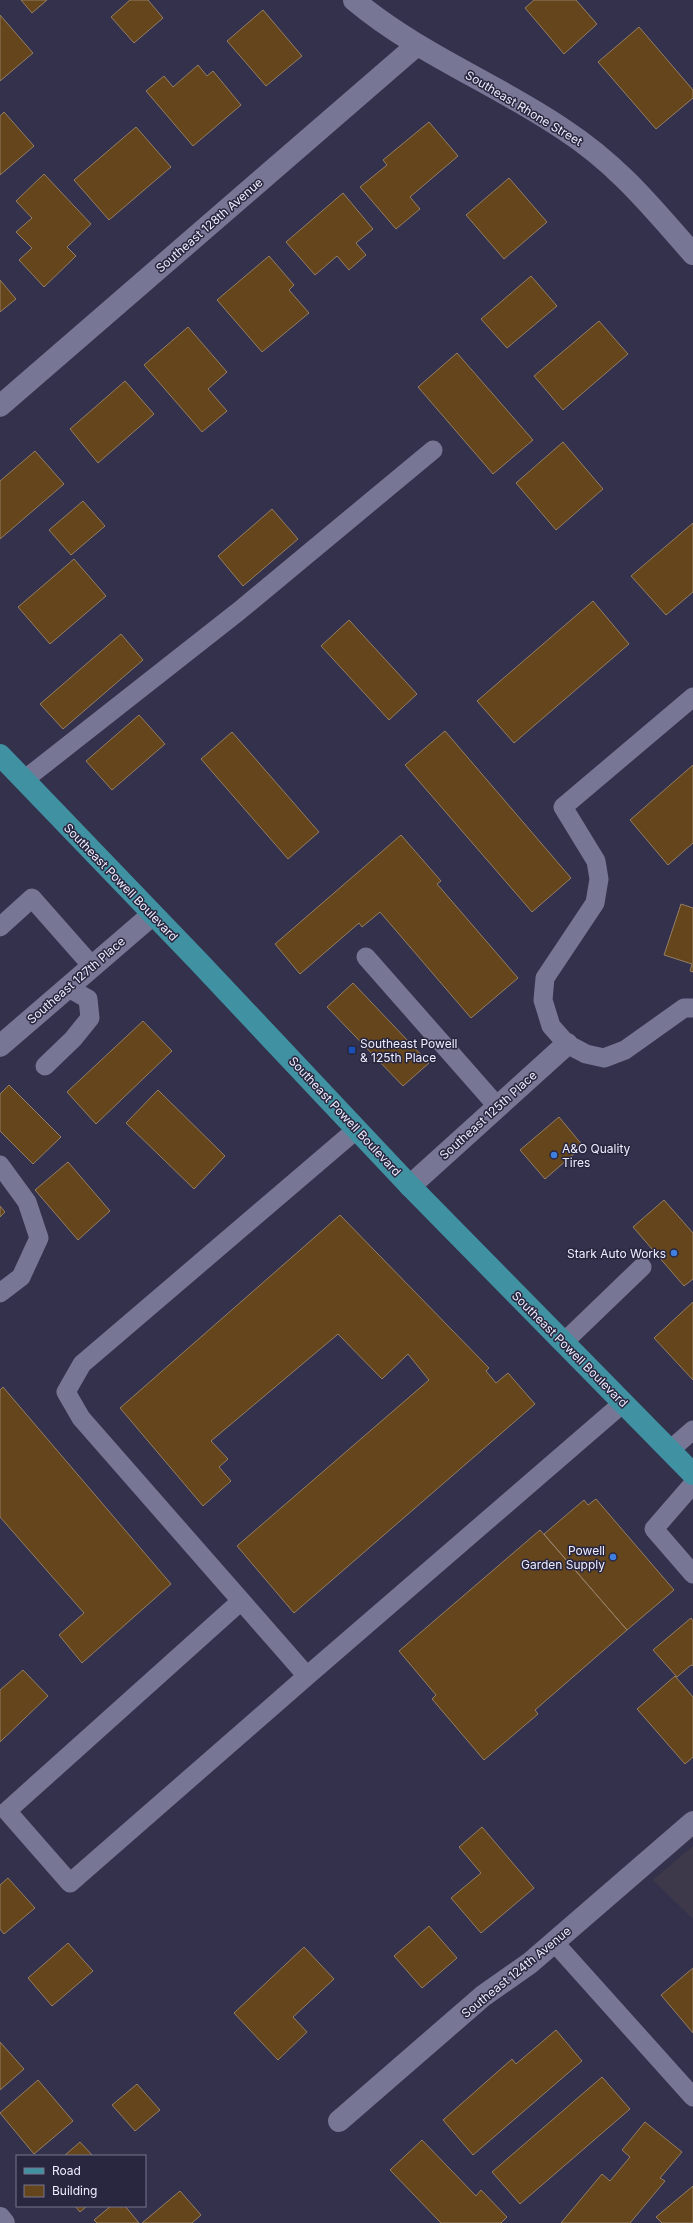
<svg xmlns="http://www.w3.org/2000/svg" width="693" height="2223" viewBox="0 0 693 2223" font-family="Inter,sans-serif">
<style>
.commercial{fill:#3e394a}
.building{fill:#65451c;stroke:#947e64}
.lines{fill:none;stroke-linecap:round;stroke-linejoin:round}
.service{stroke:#777694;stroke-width:19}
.minor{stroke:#777694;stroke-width:22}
.primary{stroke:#4091a2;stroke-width:22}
.transit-dot{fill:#1a4fb4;stroke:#292740;stroke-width:1.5}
.shop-dot{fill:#3f7fe0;stroke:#292740;stroke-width:1.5}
.labels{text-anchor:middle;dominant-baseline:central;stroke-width:3;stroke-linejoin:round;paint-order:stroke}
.street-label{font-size:12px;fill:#eeedfe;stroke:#292740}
.poi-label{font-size:12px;fill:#eeedfe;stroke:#292740;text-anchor:start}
</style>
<rect width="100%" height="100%" fill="#33314b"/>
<path class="commercial" d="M693,1846V1919L653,1880Z"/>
<path class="building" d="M21,0H47L32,13Z
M130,0H148L163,18L134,43L111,17Z
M534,0H576L597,24L564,54L525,8Z
M263,10L302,56L266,86L227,41Z
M0,15L33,53L0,81Z
M639,27L693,90V98L656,129L598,62Z
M198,65L207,76L213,71L241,105L193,146L146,91L164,76L173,87Z
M4,112L34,146L0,175V116Z
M429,122L458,156L410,197L420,209L396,229L360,187L387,165L383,160Z
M136,127L171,167L109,220L74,180Z
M44,174L91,224L67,247L76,256L44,287L19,260L32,248L16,232L32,218L16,201Z
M509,178L547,222L504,259L466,215Z
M343,193L373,229L356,243L366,255L349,270L337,256L315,275L286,242Z
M269,256L294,285L289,290L309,313L262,352L217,300Z
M531,276L557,306L507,348L481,319Z
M0,280L16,299L0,312Z
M599,321L628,354L563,410L534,376Z
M188,327L227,372L208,389L227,411L202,432L144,365Z
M457,353L533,440L493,474L418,387Z
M125,381L154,414L98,463L70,429Z
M563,442L603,489L556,530L516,483Z
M35,451L64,484L0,539V481Z
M83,501L105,526L71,555L49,530Z
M272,509L298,539L243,586L218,556Z
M693,523V592L666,615L631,576Z
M74,559L106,596L50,644L18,607Z
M593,601L629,644L514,743L477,701Z
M349,620L417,694L389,720L321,646Z
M121,634L143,660L63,729L40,704Z
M139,715L165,744L112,790L86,761Z
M445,731L571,878L532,912L405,765Z
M232,732L319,832L288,859L201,759Z
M693,765V843L668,865L630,820Z
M401,835L441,881L437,884L518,978L471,1018L380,912L362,927L359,923L300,974L275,944Z
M681,904L693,908V972L690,971L692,964L664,955Z
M353,983L429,1063L403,1086L327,1007Z
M143,1021L172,1051L96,1124L67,1092Z
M9,1085L61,1137L33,1164L0,1131V1094Z
M158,1090L225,1156L194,1189L126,1123Z
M559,1117L583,1146L545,1179L520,1150Z
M68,1162L110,1211L78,1240L35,1190Z
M664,1200L693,1233V1279L684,1286L633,1227Z
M0,1206L5,1212L0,1217Z
M340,1215L489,1368L486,1371L496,1383L508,1373L535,1404L294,1613L237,1546L429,1380L408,1354L382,1379L338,1334L211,1441L228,1459L219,1467L231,1481L203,1506L120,1408Z
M693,1302V1380L654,1338Z
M3,1387L171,1584L82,1663L59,1635L84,1613L0,1517V1390Z
M596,1499L674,1590L627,1630L544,1534L584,1500L588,1505Z
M540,1530L627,1630L535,1710L538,1714L484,1760L432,1699L436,1695L399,1651Z
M691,1618L693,1621V1666L691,1665L677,1677L653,1650Z
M23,1670L48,1696L0,1742V1690Z
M675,1676L693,1697V1757L685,1764L637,1709Z
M482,1827L534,1888L481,1933L451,1898L481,1873L459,1847Z
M8,1878L35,1908L4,1934L0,1929V1885Z
M429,1926L457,1958L422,1988L394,1956Z
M68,1943L93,1971L52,2006L28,1978Z
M304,1947L334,1979L293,2017L307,2032L278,2060L234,2013Z
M693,1968V2033L661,1995Z
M556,2030L582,2061L473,2155L443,2120L512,2059L516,2064Z
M0,2042L24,2069L0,2090Z
M602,2077L630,2109L520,2204L492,2172Z
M38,2080L73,2121L34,2154L0,2113Z
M137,2084L160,2110L135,2131L112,2105Z
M645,2122L682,2152L660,2178L665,2181L630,2223H561L602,2174L610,2181L630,2157L622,2150Z
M422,2140L476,2196L481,2190L507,2217L501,2223H441L390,2170Z
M80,2142L93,2156H64Z
M693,2186V2223H662L656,2217Z
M180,2191L201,2215L192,2223H142Z
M75,2206H87L80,2212Z
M111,2206H125L139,2223H97L94,2220Z"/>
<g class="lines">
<path class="service" d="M693,697L563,807L596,861L599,879L595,903L545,978L543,1000L551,1026L567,1044L586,1054L604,1058L625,1050L684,1008H693
M24,780L239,611L433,450
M0,927L32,898L92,966
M366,957L498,1107
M45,1066L73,1039L90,1018L88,999L67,987
M357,1129L82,1364L66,1392L81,1418L307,1676L623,1403
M0,1165L27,1202L39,1238L21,1277L0,1293
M563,1343L642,1267
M669,1451L693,1430
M693,1484L654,1529L693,1574
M241,1601L7,1811L70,1883L307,1676
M554,1942L693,2097"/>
<path class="minor" d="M354,0C417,53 495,83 563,129C617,164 651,206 693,254
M0,406L417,45
M0,1046L152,915
M410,1186L567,1044
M339,2121L483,1996L530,1963L693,1822
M0,2218L4,2223"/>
<path class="primary" d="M0,755L200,963L410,1186L693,1474"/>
</g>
<rect class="transit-dot" x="348" y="1046" width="8" height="8" rx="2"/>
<g class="shop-dot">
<circle cx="554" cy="1155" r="4"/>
<circle cx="674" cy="1253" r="4"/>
<circle cx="613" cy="1557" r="4"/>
</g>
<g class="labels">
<g class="street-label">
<text transform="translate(524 108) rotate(31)">Southeast Rhone Street</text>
<text transform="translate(209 225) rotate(-41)">Southeast 128th Avenue</text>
<text transform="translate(121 882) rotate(46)">Southeast Powell Boulevard</text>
<text transform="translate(76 980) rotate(-41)">Southeast 127th Place</text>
<text transform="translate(488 1115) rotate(-42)">Southeast 125th Place</text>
<text transform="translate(345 1116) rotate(47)">Southeast Powell Boulevard</text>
<text transform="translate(570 1349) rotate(45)">Southeast Powell Boulevard</text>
<text transform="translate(516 1972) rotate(-39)">Southeast 124th Avenue</text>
</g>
<g class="poi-label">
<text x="360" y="1043">Southeast Powell<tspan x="360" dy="14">&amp; 125th Place</tspan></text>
<text x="562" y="1148">A&amp;O Quality<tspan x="562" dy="14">Tires</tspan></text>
<text x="666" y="1253" text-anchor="end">Stark Auto Works</text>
<text x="605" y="1550" text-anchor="end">Powell<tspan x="605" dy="14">Garden Supply</tspan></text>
</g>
</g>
<rect x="16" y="2155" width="130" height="52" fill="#292740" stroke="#78768c"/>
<rect x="24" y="2168" width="20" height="6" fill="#4091a2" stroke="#78768c"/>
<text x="52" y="2175" font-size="12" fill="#eeedfe">Road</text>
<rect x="24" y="2185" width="20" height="12" fill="#65451c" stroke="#78768c"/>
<text x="52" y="2195" font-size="12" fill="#eeedfe">Building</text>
</svg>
